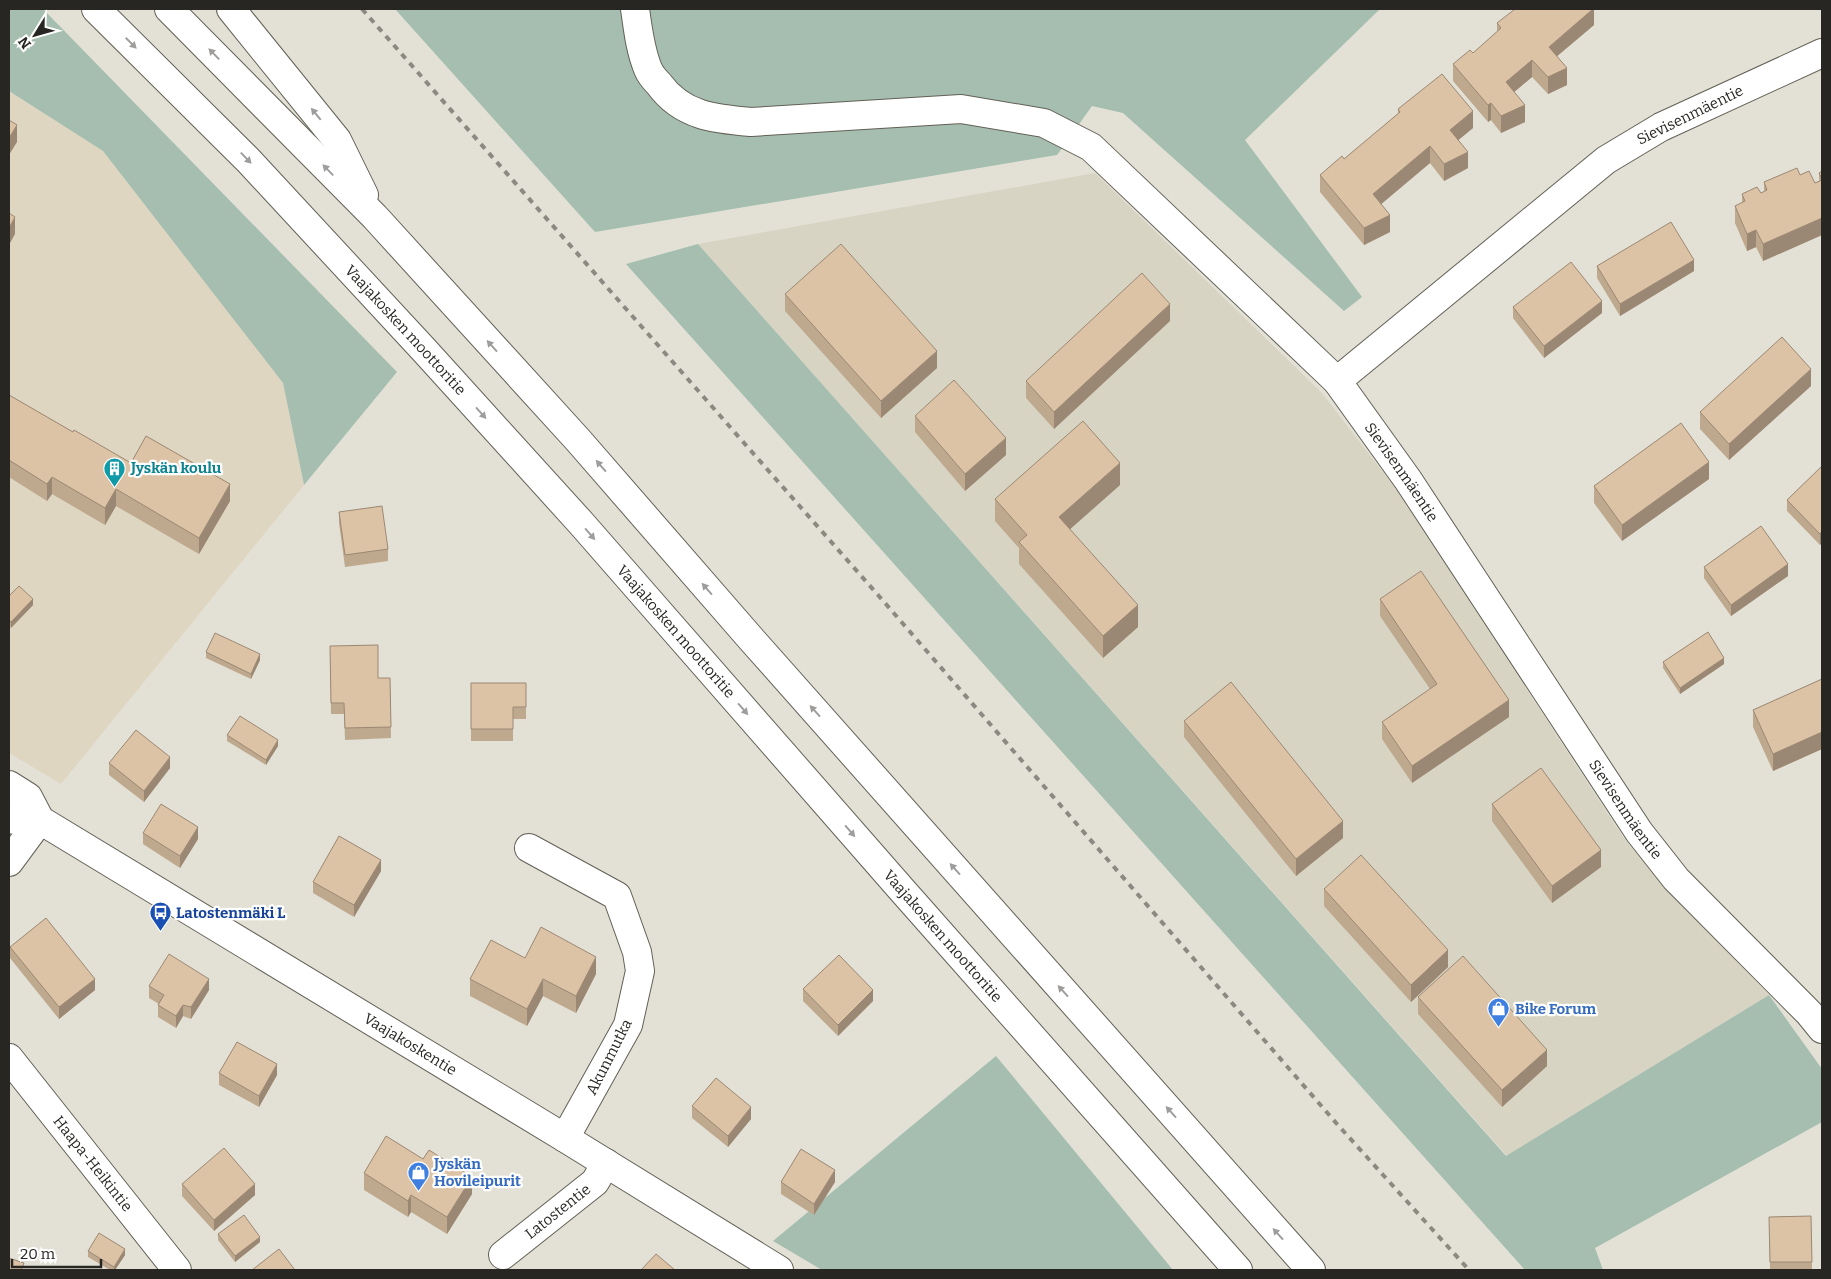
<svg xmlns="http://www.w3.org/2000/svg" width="1831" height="1279" viewBox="0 0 1831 1279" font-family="Bitter,serif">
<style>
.built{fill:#d8d4c3}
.education{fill:#dfd6c1}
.green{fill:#a5beb0}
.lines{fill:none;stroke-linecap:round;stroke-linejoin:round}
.street-casing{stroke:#626056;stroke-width:30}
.secondary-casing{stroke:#626056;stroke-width:30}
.highway-casing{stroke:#626056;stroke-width:30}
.street{stroke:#fff;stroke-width:28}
.secondary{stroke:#fff;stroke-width:28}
.highway{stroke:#fff;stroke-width:28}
.rail{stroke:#8b8981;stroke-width:4;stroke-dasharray:6 6;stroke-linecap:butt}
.wall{fill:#bea88e}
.shaded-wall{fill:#9b8874}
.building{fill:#ddc3a5;stroke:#9b8874}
.oneway{fill:#9e9d9c}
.labels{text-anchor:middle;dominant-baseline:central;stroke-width:4.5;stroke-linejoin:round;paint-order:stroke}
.street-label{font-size:15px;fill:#272622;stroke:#fff}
.culture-label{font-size:15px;font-weight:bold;fill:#0d838f;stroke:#fff;text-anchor:start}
.transit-label{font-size:15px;font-weight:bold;fill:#164399;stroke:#fff;text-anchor:start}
.shop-label{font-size:15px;font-weight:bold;fill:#366cbe;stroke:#fff;text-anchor:start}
</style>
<rect width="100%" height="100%" fill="#e3e1d5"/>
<path class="built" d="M1095,173L1322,393L1396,489L1623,837L1664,887L1769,995L1507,1156L698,244Z"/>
<path class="education" d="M9,91L103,151L283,383L304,485L61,784L9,753Z"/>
<path class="green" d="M9,9H43L397,372L304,485L283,383L103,151L9,91Z
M395,9H1380L1245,140L1362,297L1344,311L1123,113L1092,106L1057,155L595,232Z
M698,244L1506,1156L1769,995L1822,1069V1122L1595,1248L1603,1270H1525L626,264Z
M996,1056L1173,1270H822L773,1241Z"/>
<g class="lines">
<defs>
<g id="street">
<path d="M635,9C638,29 640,50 648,69C650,74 655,80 659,84C682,116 715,119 751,122L961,109L1044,123L1091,147L1337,381"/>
<path d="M529,848L617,896L637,952L640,971L628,1025L565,1138"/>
<path d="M9,862L40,820"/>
<path id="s1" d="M9,1058L177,1270"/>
<path id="s2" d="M503,1255L595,1182L606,1163"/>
</g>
<g id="secondary">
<path id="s3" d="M1822,53L1661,127L1606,160L1337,381L1408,480L1639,832L1676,879L1809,1013L1822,1029"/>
<path d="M9,785L28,797L40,820"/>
<path id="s4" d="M9,816L15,820H40L565,1138L779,1270"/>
</g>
<g id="highway">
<path id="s5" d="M96,9L248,160L425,351L581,523L902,890L1238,1270"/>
<path d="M169,9L375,217L578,440L752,640L1311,1270"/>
<path d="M231,9L337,140L364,195"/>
</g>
</defs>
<use href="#street" class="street-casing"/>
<use href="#secondary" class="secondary-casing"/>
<use href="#highway" class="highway-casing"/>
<use href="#street" class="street"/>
<use href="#secondary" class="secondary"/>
<use href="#highway" class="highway"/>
<path class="rail" d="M362,9L885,603L1337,1124L1469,1270"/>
</g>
<path class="wall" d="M1594,9V25L1557,56L1567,85L1548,94L1532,77L1514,92L1525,122L1501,133L1491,120L1488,122L1453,81V64L1473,53L1497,32V23Z
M1398,109L1473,128L1458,140L1468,168L1444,181L1430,163L1381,204L1390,232L1364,245L1320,192V175L1344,159L1398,114Z
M1822,171V235L1763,261L1756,247L1747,251L1735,223V206L1742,203V194L1761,193L1764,192V182L1800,175L1815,183L1819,181V173Z
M1597,266L1694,271L1620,316L1597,278Z
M785,294L937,368L881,418L785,311Z
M1513,307L1602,313L1544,358L1513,318Z
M1170,321L1054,429L1026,398V381Z
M1811,386L1729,460L1700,429V412Z
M9,395L73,432L131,463L230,501L199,554L116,506L105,525L52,494L47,501L9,477Z
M915,416L1006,455L965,491L915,432Z
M1822,466V543L1820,545L1787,511V500Z
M1709,479L1622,541L1594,503V486Z
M1120,485L1070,529L1138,627L1103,658L1019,564V548L995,521V499Z
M339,512L388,549V561L345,567L339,523Z
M1704,567L1788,576L1731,616L1704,578Z
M9,596L33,605L11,628L9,625Z
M1380,599L1509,717L1412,783L1382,739V722L1430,689L1380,616Z
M330,646L378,678H390L391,738L345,740L344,714H331Z
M206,652L260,660L251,679L206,658Z
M1663,662L1724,664L1680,694L1663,668Z
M1822,679V749L1773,771L1753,727V710Z
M471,683H526V719H513V741H471Z
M1184,721L1343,838L1296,876L1184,737Z
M227,735L278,746L266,765L227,741Z
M109,763L170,768L144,802L109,775Z
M1492,804L1601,867L1552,903L1492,821Z
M143,833L198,839L180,868L143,844Z
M381,871L354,917L313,893V882Z
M1324,889L1448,967L1411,1002L1324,906Z
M10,947L95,990L59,1019L10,958Z
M525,958L596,974L576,1013L543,996L527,1026L470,996V979Z
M149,986L209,990L191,1019L183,1016L176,1028L158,1017V1005L159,1004L149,998Z
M803,989L873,1001L838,1036L803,1001Z
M1418,997L1547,1066L1502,1107L1418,1014Z
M219,1073L277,1075L259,1107L219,1085Z
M692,1106L751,1119L728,1147L692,1118Z
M364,1173L472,1194L447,1234L411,1212L408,1217L364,1190Z
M781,1182H835L814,1215L781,1194Z
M182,1184L255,1195L214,1231L182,1196Z
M1811,1216L1812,1270H1770L1769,1217Z
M218,1234L260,1242L235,1262L218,1240Z
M88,1251L125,1255L115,1270H110L88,1257Z"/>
<path class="shaded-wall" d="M1593,9H1594V25L1549,63V47Z
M1532,60V77L1506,99V82Z
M1567,68V85L1548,94V77Z
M1491,103V120L1488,122V105Z
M1525,105V122L1501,133V116Z
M1473,111V128L1450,147V130Z
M17,125V142L9,155V138Z
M1430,146V163L1373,211V194Z
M1468,152V168L1444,181V164Z
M1390,215V232L1364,245V228Z
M15,217V234L9,245V228Z
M1822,218V235L1763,261V244Z
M1756,230V247L1747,251V234Z
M1694,260V271L1620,316V304Z
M1602,301V313L1544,358V346Z
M1170,304V321L1054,429V412Z
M937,351V368L881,418V401Z
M1811,369V386L1729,460V444Z
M1006,438V455L965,491V474Z
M1709,462V479L1622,541V525Z
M1120,463V485L1059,539V517Z
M52,477V494L47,501V484Z
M230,484V501L199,554V538Z
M116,489V506L105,525V508Z
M1822,531V543L1820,545V534Z
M1788,564V576L1731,616V605Z
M33,599V605L11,628V622Z
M1138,605V627L1103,658V636Z
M260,654V660L251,679V674Z
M1724,658V664L1680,694V688Z
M1509,700V717L1412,783V766Z
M1822,732V749L1773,771V754Z
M278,740V746L266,765V760Z
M170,757V768L144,802V791Z
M1343,821V838L1296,876V859Z
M198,827V839L180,868V856Z
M1601,850V867L1552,903V886Z
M381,860V871L354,917V905Z
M1448,950V967L1411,1002V985Z
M596,957V974L576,1013V996Z
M95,979V990L59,1019V1007Z
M209,979V990L191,1019V1007Z
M543,979V996L527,1026V1009Z
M873,990V1001L838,1036V1025Z
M183,1005V1016L176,1028V1016Z
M1547,1050V1066L1502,1107V1090Z
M277,1064V1075L259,1107V1096Z
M751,1107V1119L728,1147V1136Z
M835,1170V1182L814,1215V1204Z
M472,1177V1194L447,1234V1217Z
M255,1184V1195L214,1231V1220Z
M411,1195V1212L408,1217V1201Z
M260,1237V1242L235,1262V1256Z
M125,1249V1255L115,1270H114V1267Z"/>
<path class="building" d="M1515,9H1593L1549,47L1567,68L1548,77L1532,60L1506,82L1525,105L1501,116L1491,103L1488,105L1453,64L1470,50L1473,53L1501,28L1497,23Z
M1442,74L1473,111L1450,130L1468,152L1444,164L1430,146L1373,194L1390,215L1364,228L1320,175L1342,156L1344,159L1400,112L1398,109Z
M9,120L17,125L9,138Z
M1797,168L1800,175L1809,171L1815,183L1822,180V218L1763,244L1756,230L1747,234L1735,206L1745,201L1742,194L1757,187L1761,193L1767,190L1764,182Z
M1822,171V179L1819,173Z
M9,213L15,217L9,228Z
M1671,222L1694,260L1620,304L1597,266Z
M841,244L937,351L881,401L785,294Z
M1571,262L1602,301L1544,346L1513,307Z
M1142,273L1170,304L1054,412L1026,381Z
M1782,337L1811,369L1729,444L1700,412Z
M954,380L1006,438L965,474L915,416Z
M9,395L73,432L74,430L131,463L146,436L230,484L199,538L116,489L105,508L52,477L47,484L9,460Z
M1083,421L1120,463L1059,517L1138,605L1103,636L1019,542L1027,535L995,499Z
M1681,423L1709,462L1622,525L1594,486Z
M1822,466V531L1820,534L1787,500Z
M382,506L388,549L345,555L339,512Z
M1761,526L1788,564L1731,605L1704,567Z
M1421,571L1509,700L1412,766L1382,722L1437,684L1380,599Z
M19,586L33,599L11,622L9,620V596Z
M1708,632L1724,658L1680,688L1663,662Z
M215,633L260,654L251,674L206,652Z
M378,645V678H390L391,727L345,728L344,703H331L330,646Z
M1822,679V732L1773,754L1753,710Z
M1231,682L1343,821L1296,859L1184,721Z
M471,683H526V707H513V729H471Z
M240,716L278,740L266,760L227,735Z
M136,730L170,757L144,791L109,763Z
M1541,768L1601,850L1552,886L1492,804Z
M161,804L198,827L180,856L143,833Z
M339,836L381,860L354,905L313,882Z
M1361,855L1448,950L1411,985L1324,889Z
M46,918L95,979L59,1007L10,947Z
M541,927L596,957L576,996L543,979L527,1009L470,979L491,940L525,958Z
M169,954L209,979L191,1007L183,1005L176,1016L158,1005L164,995L149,986Z
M839,955L873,990L838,1025L803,989Z
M1463,956L1547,1050L1502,1090L1418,997Z
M237,1042L277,1064L259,1096L219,1073Z
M716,1078L751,1107L728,1136L692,1106Z
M386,1136L423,1159L429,1150L472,1177L447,1217L411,1195L408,1201L364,1173Z
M224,1148L255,1184L214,1220L182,1184Z
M801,1149L835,1170L814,1204L781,1182Z
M244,1215L260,1237L235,1256L218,1234Z
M1811,1216L1812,1262H1770L1769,1217Z
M99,1233L125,1249L114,1267L88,1251Z
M279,1249L295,1270H252Z
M656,1254L675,1270H641Z
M9,1258L24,1263L21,1270H9Z"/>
<defs><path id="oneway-solid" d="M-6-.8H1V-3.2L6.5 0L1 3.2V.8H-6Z" transform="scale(1.25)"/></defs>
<g class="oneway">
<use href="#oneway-solid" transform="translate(131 43) rotate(45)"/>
<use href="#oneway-solid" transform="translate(214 54) rotate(-134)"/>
<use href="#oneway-solid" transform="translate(316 114) rotate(-129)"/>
<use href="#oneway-solid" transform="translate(246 158) rotate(46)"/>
<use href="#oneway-solid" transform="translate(328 170) rotate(-134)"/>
<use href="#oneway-solid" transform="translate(492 346) rotate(-132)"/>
<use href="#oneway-solid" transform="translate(481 413) rotate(48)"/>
<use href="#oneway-solid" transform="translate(601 466) rotate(-131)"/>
<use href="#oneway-solid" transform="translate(590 534) rotate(49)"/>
<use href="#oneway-solid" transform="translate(707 589) rotate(-131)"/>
<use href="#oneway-solid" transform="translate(743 709) rotate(49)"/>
<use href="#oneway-solid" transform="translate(815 711) rotate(-132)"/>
<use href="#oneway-solid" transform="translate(850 831) rotate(49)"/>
<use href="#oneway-solid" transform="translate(955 869) rotate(-132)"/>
<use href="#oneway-solid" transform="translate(1063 991) rotate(-132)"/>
<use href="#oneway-solid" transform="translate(1171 1112) rotate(-132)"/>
<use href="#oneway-solid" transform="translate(1278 1234) rotate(-132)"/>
</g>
<defs>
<symbol id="building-pin" viewBox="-11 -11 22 30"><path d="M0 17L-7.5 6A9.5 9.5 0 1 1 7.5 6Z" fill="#0f9aa8" stroke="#fff"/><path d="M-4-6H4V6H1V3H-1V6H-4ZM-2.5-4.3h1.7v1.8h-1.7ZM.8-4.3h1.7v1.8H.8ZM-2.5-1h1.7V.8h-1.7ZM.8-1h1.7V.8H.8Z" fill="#fff"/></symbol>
<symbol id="bus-pin" viewBox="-11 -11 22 30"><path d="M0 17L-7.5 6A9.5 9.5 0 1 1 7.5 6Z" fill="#1a4fb4" stroke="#fff"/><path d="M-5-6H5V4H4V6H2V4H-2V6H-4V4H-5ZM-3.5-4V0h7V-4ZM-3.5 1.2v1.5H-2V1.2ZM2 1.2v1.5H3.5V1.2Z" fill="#fff"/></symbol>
<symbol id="shop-pin" viewBox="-11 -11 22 30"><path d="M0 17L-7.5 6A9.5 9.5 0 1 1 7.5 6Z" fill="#3f7fe0" stroke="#fff"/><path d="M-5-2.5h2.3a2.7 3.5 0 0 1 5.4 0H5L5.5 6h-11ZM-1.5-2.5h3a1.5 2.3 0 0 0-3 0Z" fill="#fff"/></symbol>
</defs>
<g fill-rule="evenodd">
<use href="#building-pin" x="102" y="456" width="25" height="34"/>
<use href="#bus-pin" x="148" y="900" width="25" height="34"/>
<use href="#shop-pin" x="1486" y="996" width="25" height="34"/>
<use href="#shop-pin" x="406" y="1160" width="25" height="34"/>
</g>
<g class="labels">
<g class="street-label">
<text transform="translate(1690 115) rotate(-26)">Sievisenmäentie</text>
<text stroke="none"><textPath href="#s5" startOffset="446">Vaajakosken moottoritie</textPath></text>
<text stroke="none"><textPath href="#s3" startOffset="701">Sievisenmäentie</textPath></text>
<text stroke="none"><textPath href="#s5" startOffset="851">Vaajakosken moottoritie</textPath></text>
<text stroke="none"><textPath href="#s3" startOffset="1106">Sievisenmäentie</textPath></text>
<text stroke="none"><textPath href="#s5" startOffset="1256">Vaajakosken moottoritie</textPath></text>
<text stroke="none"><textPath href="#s4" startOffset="465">Vaajakoskentie</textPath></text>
<text transform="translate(609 1057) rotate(-63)">Akunmutka</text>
<text stroke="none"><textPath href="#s1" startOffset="135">Haapa-Heikintie</textPath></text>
<text stroke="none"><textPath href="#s2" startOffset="70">Latostentie</textPath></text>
</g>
<g class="culture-label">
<text x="131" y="468">Jyskän koulu</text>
</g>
<g class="transit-label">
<text x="176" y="913">Latostenmäki L</text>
</g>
<g class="shop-label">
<text x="1515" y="1009">Bike Forum</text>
<text x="434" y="1164">Jyskän<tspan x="434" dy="17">Hovileipurit</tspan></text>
</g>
</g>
<rect width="1831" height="1279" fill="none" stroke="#272622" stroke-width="20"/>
<g transform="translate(35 35) rotate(233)" stroke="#ffffff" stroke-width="4" paint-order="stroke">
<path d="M0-4L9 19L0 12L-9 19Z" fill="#272622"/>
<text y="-8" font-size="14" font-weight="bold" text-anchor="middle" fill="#272622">N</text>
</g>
<path d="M12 1259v8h89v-8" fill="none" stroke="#272622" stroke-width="2.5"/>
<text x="20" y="1259" font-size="15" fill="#272622" stroke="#ffffff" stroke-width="4" paint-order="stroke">20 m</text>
</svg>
